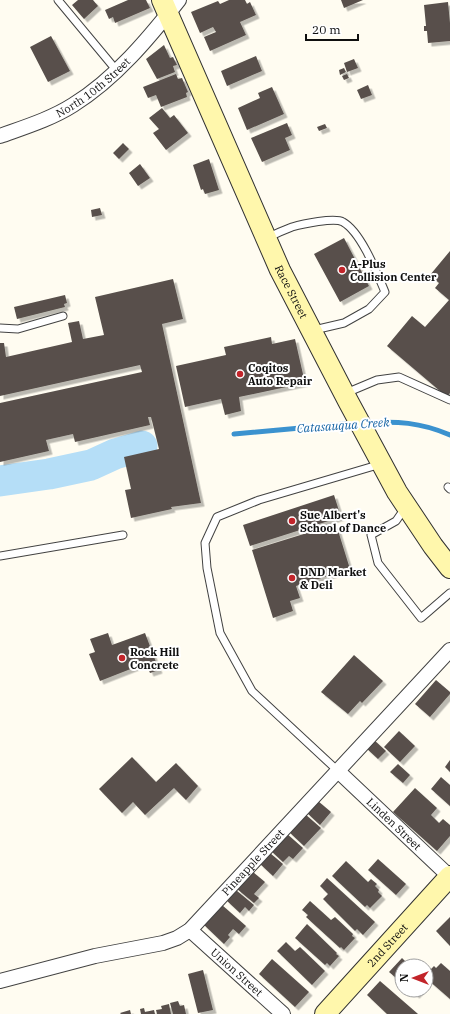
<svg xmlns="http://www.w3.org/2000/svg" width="450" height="1014" viewBox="0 0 450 1014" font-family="'IBM Plex Serif',serif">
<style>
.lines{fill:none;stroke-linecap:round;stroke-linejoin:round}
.stream{stroke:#3b92cf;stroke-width:5}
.river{stroke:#b5def7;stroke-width:31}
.building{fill:#58504b;filter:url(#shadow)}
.service-casing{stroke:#424242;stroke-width:9}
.minor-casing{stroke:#424242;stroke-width:16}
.secondary-casing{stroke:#313131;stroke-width:22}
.service{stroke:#fff;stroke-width:7}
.minor{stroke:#fff;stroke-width:14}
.secondary{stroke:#fff7ac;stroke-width:20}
.poi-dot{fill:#c2242a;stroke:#fff;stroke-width:1.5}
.labels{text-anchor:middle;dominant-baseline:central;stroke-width:4;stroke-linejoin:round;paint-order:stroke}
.street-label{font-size:11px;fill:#0f0f0f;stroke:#fff}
.poi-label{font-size:11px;font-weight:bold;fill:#0f0f0f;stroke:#fff;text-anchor:start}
.water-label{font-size:12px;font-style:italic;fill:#1564a4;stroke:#fff}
</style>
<defs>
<filter id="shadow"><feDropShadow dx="3.5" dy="3.5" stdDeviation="0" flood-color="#0004"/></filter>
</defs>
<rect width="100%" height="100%" fill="#fffcf1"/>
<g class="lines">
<path class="stream" d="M365,423C397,421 420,422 450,435
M234,434L355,423"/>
<path class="river" d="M0,481L49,474L91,465L115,454L142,446"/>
</g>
<path class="building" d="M78,0H93L98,6L84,19L72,5Z
M128,0H146L150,8L115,23L113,17L109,19L105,10Z
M229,0H245L247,4L250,2L256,15L240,22L246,35L210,51L204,37L216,32L213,27L200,33L191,12L218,1L220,4Z
M341,0H363L344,8Z
M448,2L450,23V41L428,43L427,31H424V26H426L424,5Z
M51,36L70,71L48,82L30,47Z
M164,45L170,58L173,57L177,65L173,66L175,72L157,79L146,59Z
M256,56L262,71L227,86L221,71Z
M354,59L358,68L347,72L344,63Z
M344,68L346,72L340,75L339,70Z
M176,74L178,79L182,78L188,92L186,93L187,97L161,107L156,95L148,98L143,87Z
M347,74L349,78L344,80L342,76Z
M368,85L372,95L361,99L357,90Z
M272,87L284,114L247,130L238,108L260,98L258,93Z
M162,108L170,118L174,115L188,133L166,150L153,133L159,129L149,118Z
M287,123L292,135L285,138L290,150L262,162L251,138Z
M325,124L327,128L319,131L317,127Z
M123,143L129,149L119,159L113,153Z
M209,159L219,190L205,194L203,189L201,190L193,165Z
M140,164L150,178L138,186L129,173Z
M100,208L102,215L92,217L91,210Z
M344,238L369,286L340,302L314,254Z
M450,251V393L447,397L387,346L412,316L425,327L449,300L435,288L439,283L430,275Z
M173,279L183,319L162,324L201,503L171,507L172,509L131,518L125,490L131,489L124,457L159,449L151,417H148L150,425L75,442L73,434L46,440L49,451L0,462V403L142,372L140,365L0,396V343H4L6,357L72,342L68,323L79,321L83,339L104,335L95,297Z
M65,295L67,303L64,304L65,307L17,319L14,307Z
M271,337L272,344L295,339L305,383L239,397L241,411L225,415L221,399L185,407L176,366L226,355L224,347Z
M334,495L341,517L250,546L243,525Z
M336,524L350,569L296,586L300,598L290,601L293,611L273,618L252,550Z
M108,633L112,645L145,633L159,670L150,673L146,663L100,681L89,654L95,652L90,639Z
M354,655L383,681L362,703L360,701L348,714L321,692Z
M436,680L450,692V694L430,717L415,704Z
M399,731L415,746L400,762L384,747Z
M373,739L386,751L378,759L366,748Z
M132,757L156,782L176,763L198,786L186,800L174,788L145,815L133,802L122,813L99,789Z
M450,760V772L445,767Z
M398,764L410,775L403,783L390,772Z
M441,777L450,785V806L431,789Z
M415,788L437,808L431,815L439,823L443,819L450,825V836L437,851L393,812Z
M318,801L331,812L320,825L307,813Z
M305,814L321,828L304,846L288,831Z
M286,833L303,848L293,859L289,856L283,862L270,850Z
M270,853L283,864L273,876L260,864Z
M378,859L406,884L396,895L368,870Z
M346,861L368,882L371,879L377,884L375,886L379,890L378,892L382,896L370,908L367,905L365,907L332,876Z
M253,872L265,882L254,894L259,898L254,903L237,889Z
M327,878L375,922L363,935L357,929L355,931L323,899L328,894L320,886Z
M236,890L254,905L249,911L245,907L240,913L226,900Z
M310,901L331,920L335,917L353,934L352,936L355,938L344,950L341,947L340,948L306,917L308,915L302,910Z
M222,905L246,926L239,934L233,929L228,935L230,937L224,944L203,924Z
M450,917V946L436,931Z
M307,924L337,953L336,954L339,956L330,966L327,963L325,965L295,938Z
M286,942L295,951L300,947L325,971L312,985L277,951Z
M402,958L410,966H402V983L389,972Z
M272,959L309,992L295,1007L259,974Z
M441,963L450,971V999L427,979L432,973L429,971L434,966L436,968Z
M203,970L213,1010L198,1013L188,974Z
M380,981L418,1014H387L367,995Z
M410,990H421L416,995Z
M178,1001L180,1006L184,1005L186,1014H173L170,1003Z
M169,1004L171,1014H157L156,1010L162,1009L161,1006Z
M144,1008L145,1012L154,1010L155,1014H141L140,1009Z
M130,1010L131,1014H121L120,1013Z"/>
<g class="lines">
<defs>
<path id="service" d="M58,0L117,71
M267,238C275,234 284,230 292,227C302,224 335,217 343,222C361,232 377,273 385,292L369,309L344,323L314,330
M0,328L18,329L63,316
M346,393L377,380L399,377L450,400
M448,487L450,489
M405,508L396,521L371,535L378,563L421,618L450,593
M0,556L123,535
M338,771L252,691L220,633L207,568L205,543L217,517L259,500L381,464"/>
<g id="minor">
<path id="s1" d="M0,136C25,127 51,119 73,105C115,79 149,38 179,0"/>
<path id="s2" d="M338,771L450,877"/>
<path id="s3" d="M190,930L283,1014"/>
<path id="s4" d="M0,981L95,956L163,943L177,938L190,930L450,650"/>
</g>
<g id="secondary">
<path id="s5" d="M162,0L280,270L348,401L397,492L433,546L450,568"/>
<path id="s6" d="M325,1014L450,876"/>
</g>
</defs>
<use href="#service" class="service-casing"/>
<use href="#minor" class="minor-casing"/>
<use href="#secondary" class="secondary-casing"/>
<use href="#service" class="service"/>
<use href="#minor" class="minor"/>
<use href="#secondary" class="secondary"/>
</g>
<g class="poi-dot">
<circle cx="342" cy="270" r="4"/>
<circle cx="240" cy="374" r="4"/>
<circle cx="292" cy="521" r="4"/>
<circle cx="292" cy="578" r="4"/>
<circle cx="122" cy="658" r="4"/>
</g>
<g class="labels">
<g class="street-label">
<text stroke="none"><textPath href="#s1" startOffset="106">North 10th Street</textPath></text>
<text stroke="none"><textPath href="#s5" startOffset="319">Race Street</textPath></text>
<text stroke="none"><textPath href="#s2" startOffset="77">Linden Street</textPath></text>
<text stroke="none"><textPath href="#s4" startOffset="290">Pineapple Street</textPath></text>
<text stroke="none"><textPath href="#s6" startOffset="93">2nd Street</textPath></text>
<text stroke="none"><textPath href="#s3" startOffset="63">Union Street</textPath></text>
</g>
<g class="poi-label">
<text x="350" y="264">A-Plus<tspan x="350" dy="13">Collision Center</tspan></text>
<text x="248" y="368">Coqitos<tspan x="248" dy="13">Auto Repair</tspan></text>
<text x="300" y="515">Sue Albert's<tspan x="300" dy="13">School of Dance</tspan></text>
<text x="300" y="572">DND Market<tspan x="300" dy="13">&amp; Deli</tspan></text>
<text x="130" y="652">Rock Hill<tspan x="130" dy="13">Concrete</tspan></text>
</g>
<g class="water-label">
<text transform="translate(343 425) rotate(-4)">Catasauqua Creek</text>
</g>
</g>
<g transform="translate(414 978) rotate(270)"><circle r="19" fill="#ffffff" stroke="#9f9f9f"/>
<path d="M0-3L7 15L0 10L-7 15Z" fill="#c2242a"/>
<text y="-6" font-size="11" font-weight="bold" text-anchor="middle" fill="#0f0f0f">N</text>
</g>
<path d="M306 34v6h52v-6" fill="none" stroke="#0f0f0f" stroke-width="2"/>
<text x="312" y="34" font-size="12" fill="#0f0f0f" stroke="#ffffff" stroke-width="3" paint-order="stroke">20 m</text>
</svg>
